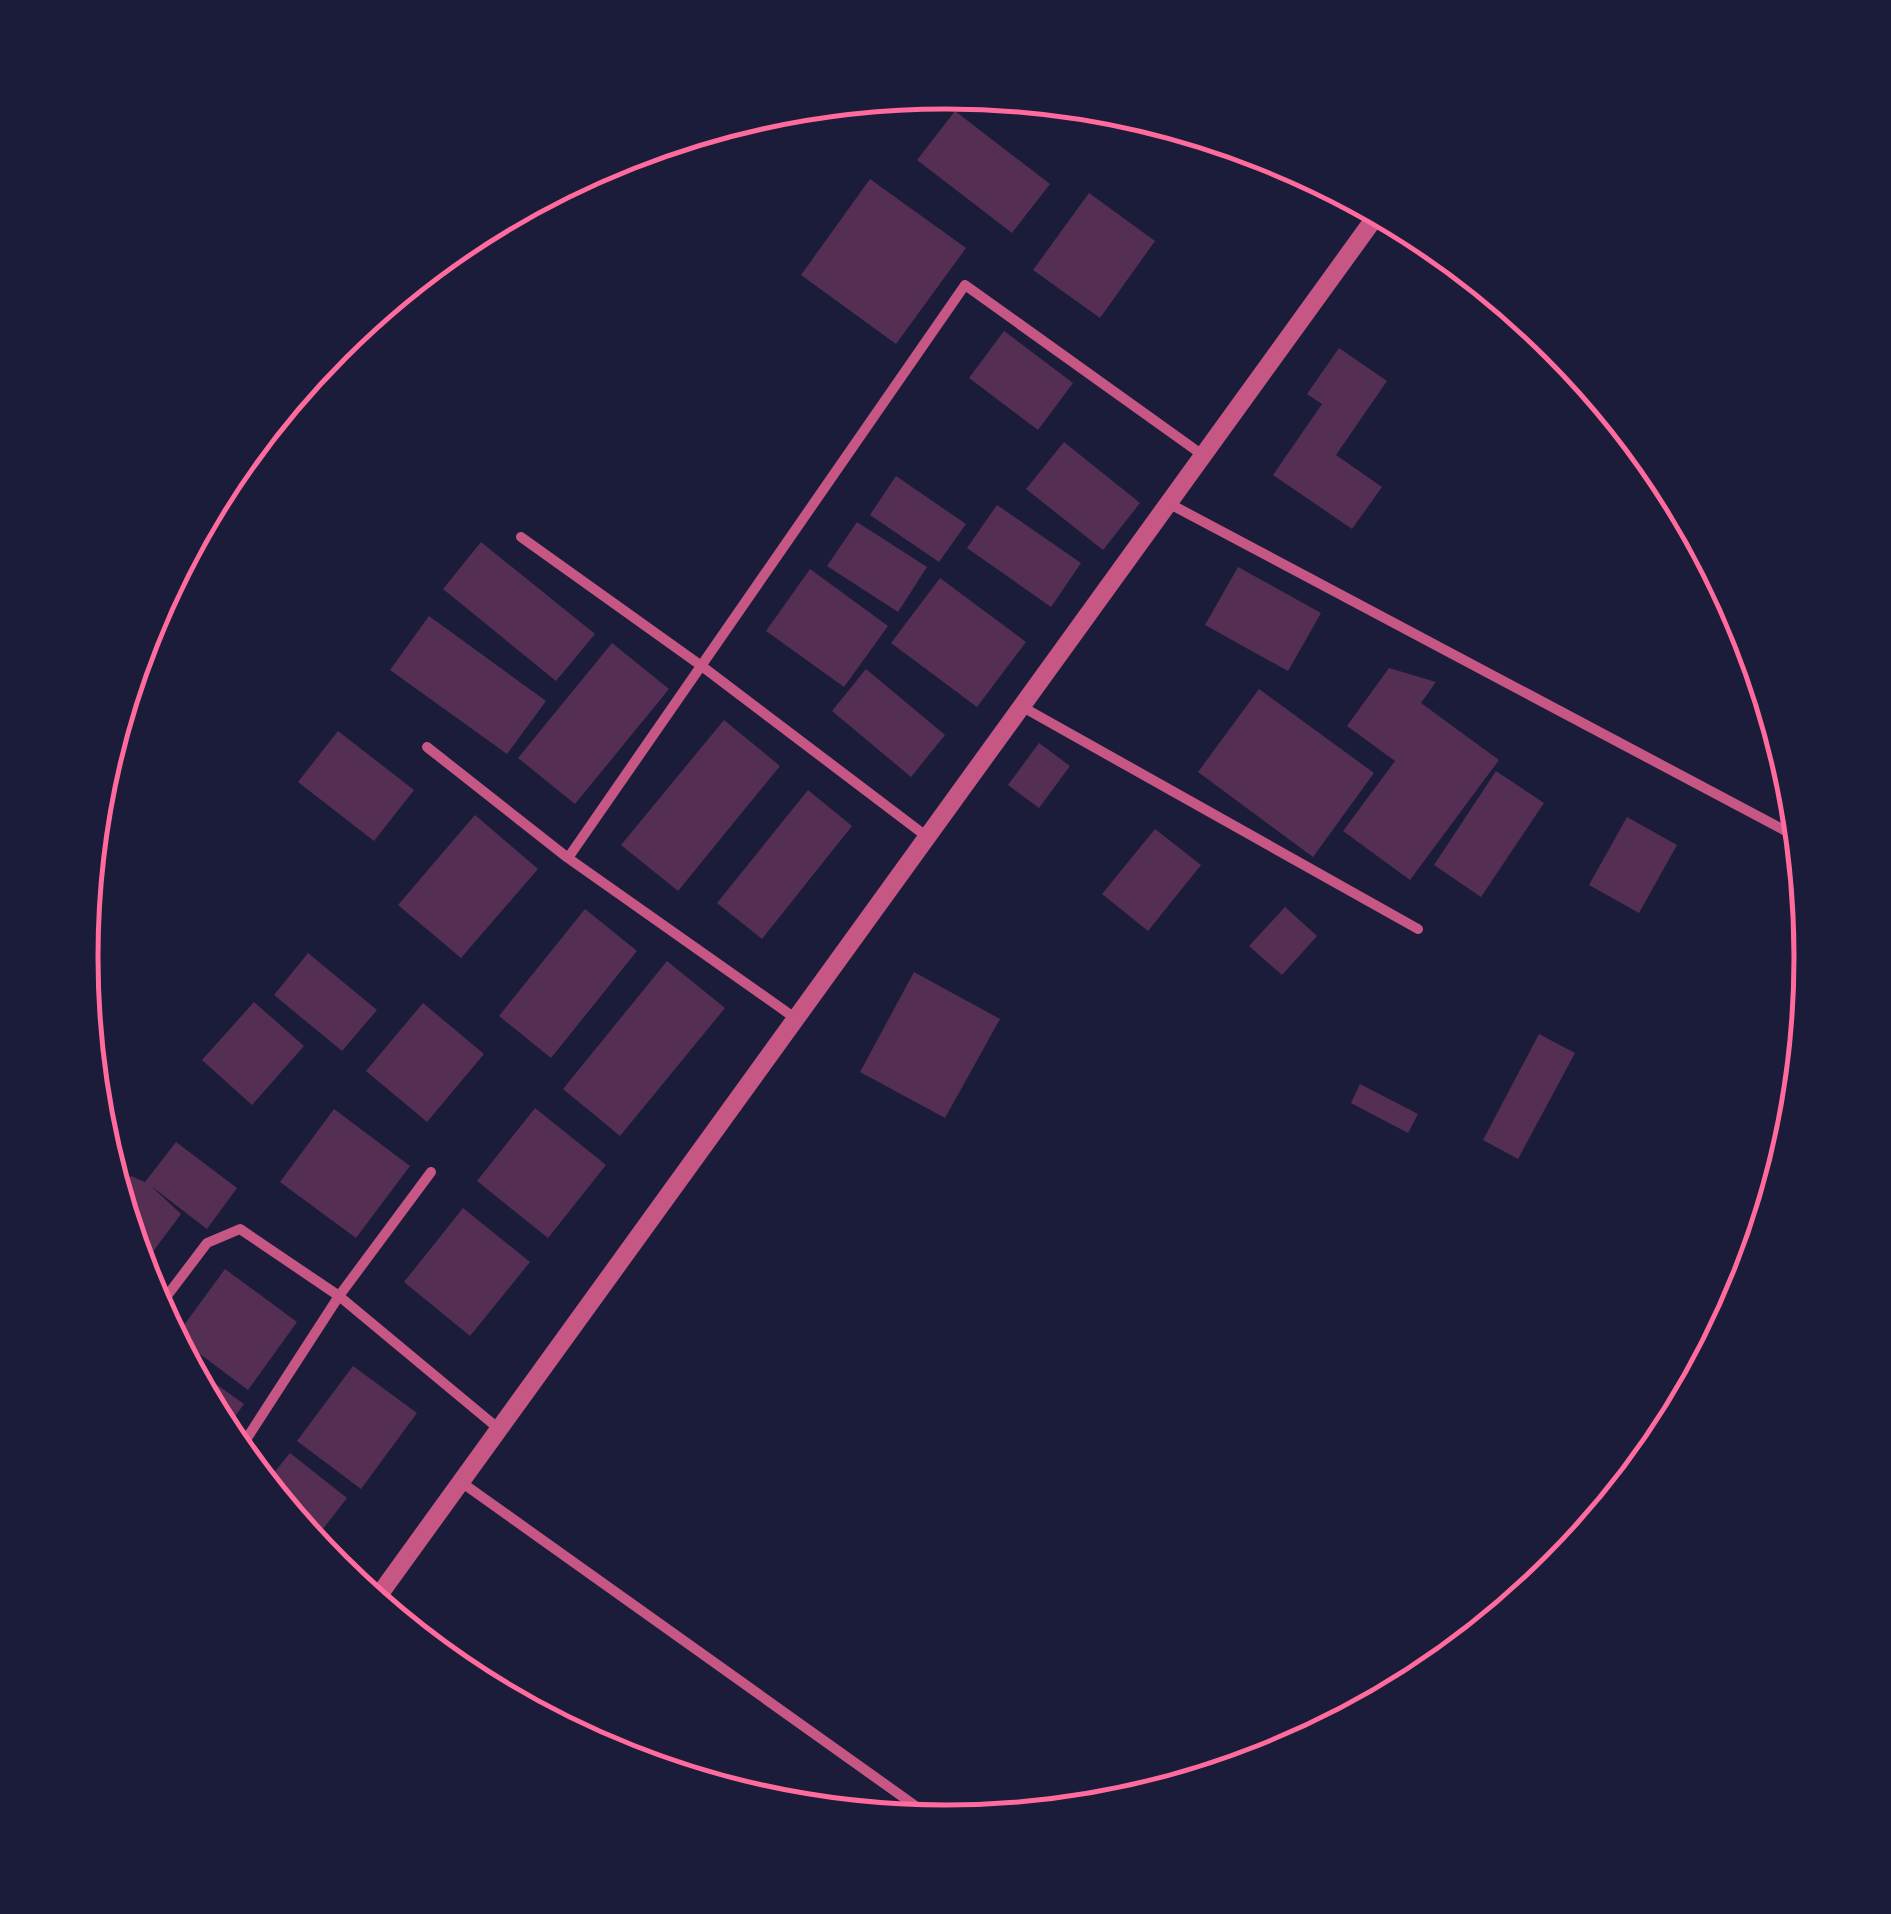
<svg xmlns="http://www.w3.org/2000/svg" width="1891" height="1914" viewBox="0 0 1891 1914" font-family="Figtree,sans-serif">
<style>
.building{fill:#542f53}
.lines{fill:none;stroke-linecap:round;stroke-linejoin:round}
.minor{stroke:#c65784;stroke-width:10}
.tertiary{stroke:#c65784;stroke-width:18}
.rim{fill:none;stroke:#ff6b9d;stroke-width:5}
</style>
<rect width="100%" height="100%" fill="#1b1b3a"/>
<path class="building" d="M955,111L1050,184L1012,233L917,160Z
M870,179L966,248L896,344L801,275Z
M1089,193L1155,241L1100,318L1033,270Z
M1004,331L1073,383L1038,430L969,378Z
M1339,348L1387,381L1336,455L1382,487L1352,529L1273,475L1322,404L1307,394Z
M1064,442L1140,503L1103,550L1026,489Z
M896,476L966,524L939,562L870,515Z
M997,505L1081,563L1051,607L967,548Z
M857,522L927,567L898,612L827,566Z
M481,542L595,634L556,681L443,589Z
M1238,567L1321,613L1288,671L1205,625Z
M810,569L888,626L844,687L766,631Z
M940,578L1026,642L977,707L891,643Z
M429,616L546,701L507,754L390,670Z
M612,643L669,689L575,804L518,758Z
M1389,668L1436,682L1421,703L1499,760L1410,880L1343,831L1395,761L1347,726Z
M866,669L945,735L911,777L832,711Z
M1259,689L1374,773L1313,857L1198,772Z
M724,720L780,766L678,891L621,845Z
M338,731L414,790L374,841L298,782Z
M1039,743L1070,766L1039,808L1008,785Z
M1496,771L1544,803L1481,897L1434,865Z
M808,790L852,826L762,939L717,903Z
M475,815L538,869L461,958L398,905Z
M1627,817L1677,845L1639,913L1589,885Z
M1155,829L1201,865L1148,931L1102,894Z
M1285,907L1317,936L1282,975L1249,946Z
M585,909L637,951L551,1058L499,1016Z
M308,953L377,1010L342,1051L274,995Z
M667,961L725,1008L620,1136L563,1089Z
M914,972L1000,1019L945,1118L860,1072Z
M254,1002L304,1046L252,1105L202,1060Z
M423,1003L484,1054L427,1122L366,1071Z
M1539,1034L1575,1053L1518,1159L1483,1140Z
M1360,1084L1418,1114L1408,1133L1351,1103Z
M535,1108L606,1165L548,1238L477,1181Z
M334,1109L410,1166L356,1238L280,1182Z
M176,1142L237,1188L207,1229L151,1186L181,1214L140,1269L117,1194L131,1176L145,1182Z
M463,1208L530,1262L470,1336L404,1282Z
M225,1269L297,1322L248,1390L176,1336Z
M185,1362L244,1404L223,1433L201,1391Z
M353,1366L417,1413L361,1489L297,1441Z
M290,1453L347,1498L312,1543L264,1485Z"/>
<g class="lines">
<path class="minor" d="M1170,504L1799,838
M521,537L703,667L926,836
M1019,705L1418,929
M427,747L568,858L795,1018
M568,858L965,285L1204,456
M157,1309L207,1243L240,1229L339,1296L499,1429
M238,1452L339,1296L431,1172
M461,1482L938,1822"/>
<path class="tertiary" d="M374,1602L1379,212"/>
</g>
<path d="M0 0H1891V1914H0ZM98 957a848 848 0 1 1 1696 0a848 848 0 1 1-1696 0Z" fill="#1b1b3a" fill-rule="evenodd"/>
<path class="rim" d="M98 957a848 848 0 1 1 1696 0a848 848 0 1 1-1696 0Z"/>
</svg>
